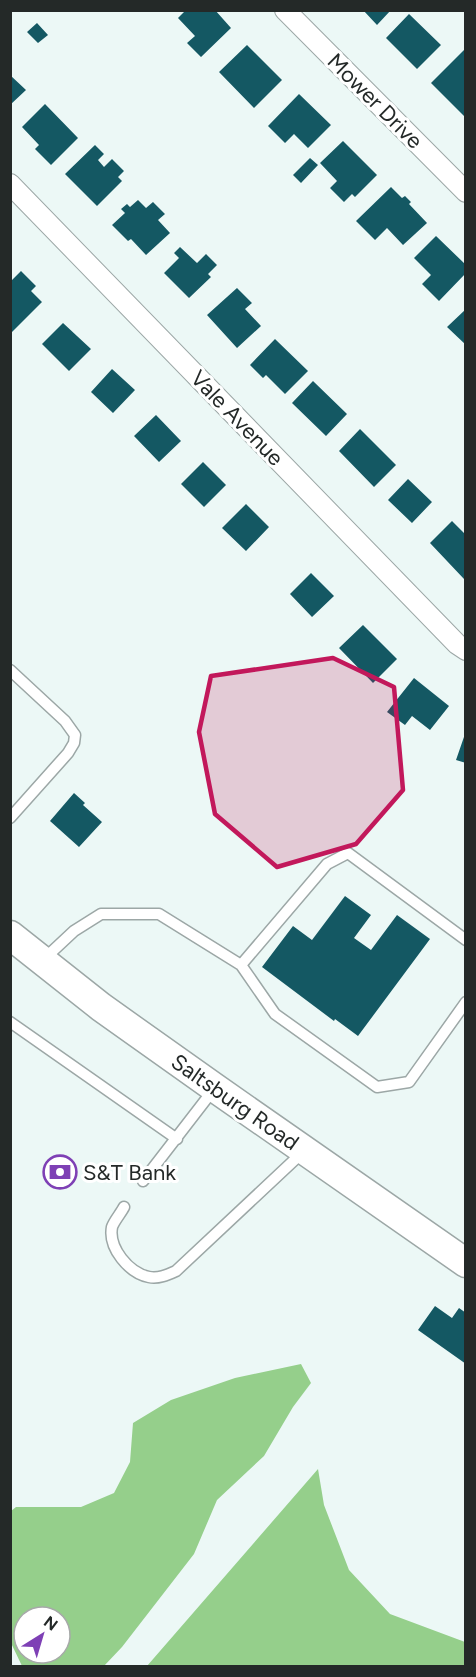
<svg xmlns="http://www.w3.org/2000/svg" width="476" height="1677" viewBox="0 0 476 1677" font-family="Figtree,sans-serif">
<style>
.forest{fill:#95cf8b;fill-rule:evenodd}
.building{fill:#145863}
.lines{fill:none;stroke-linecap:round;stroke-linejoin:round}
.service-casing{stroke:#9ca7a6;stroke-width:13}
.minor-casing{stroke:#9ca7a6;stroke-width:22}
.secondary-casing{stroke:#9ca7a6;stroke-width:31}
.service{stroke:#fff;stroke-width:10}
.minor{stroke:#fff;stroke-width:20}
.secondary{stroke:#fff;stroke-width:28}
.marked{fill:#c2185b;fill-opacity:0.2;stroke:#c2185b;stroke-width:4.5;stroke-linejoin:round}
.labels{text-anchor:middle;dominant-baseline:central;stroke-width:6;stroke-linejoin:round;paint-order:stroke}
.street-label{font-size:22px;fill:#242928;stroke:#fff}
.poi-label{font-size:22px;fill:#242928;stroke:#fff;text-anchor:start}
</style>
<rect width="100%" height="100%" fill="#ecf8f6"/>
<path class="forest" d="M301,1364L311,1383L293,1407L264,1456L217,1500L194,1554L122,1647L104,1666H22L11,1643V1511L16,1507H81L114,1493L130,1462L133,1423L171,1400L235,1378ZM24,1617H60V1653H24Z
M318,1469L324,1505L349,1570L390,1614L465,1642V1666H147Z"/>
<path class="building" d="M186,10H215L231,28L201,57L187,43L195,36L178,18Z
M363,10H391L377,25Z
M409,14L441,45L417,69L386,38Z
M37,23L48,35L38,43L27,32Z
M247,45L282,80L254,108L219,72Z
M466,48V118L431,83Z
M10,75L26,90L10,105Z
M299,94L331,125L308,148L294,134L285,143L268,126Z
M45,104L78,138L51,165L35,149L39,145L22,127Z
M343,141L377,175L355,197L352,194L344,202L330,188L337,181L320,163Z
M95,145L104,154L98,160L104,167L112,159L124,171L118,177L122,181L97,206L65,174Z
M310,158L318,165L301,183L293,175Z
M391,187L402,198L405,196L411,202L409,204L427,223L403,245L387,228L375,240L356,221Z
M138,200L146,208L153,202L165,214L158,220L170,233L146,255L131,239L128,241L112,225L125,213L121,209L127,204L130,207Z
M436,236L466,265V273L439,301L422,284L431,275L414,258Z
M180,247L197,263L206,254L217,265L208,274L211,277L189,298L164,273L179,258L174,253Z
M21,271L36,286L31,291L42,302L12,332L10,330V282Z
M237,288L252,303L245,309L261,326L237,348L207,315Z
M466,309V345L447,327Z
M63,323L91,349L69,371L42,344Z
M275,339L308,371L285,394L266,375L263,378L250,365Z
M112,369L135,390L113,413L91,392Z
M313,381L347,414L326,436L292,403Z
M156,415L181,441L159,462L134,436Z
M360,429L396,465L374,487L339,451Z
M203,462L226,485L204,507L181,484Z
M408,479L432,502L412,523L388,500Z
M246,504L269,527L246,551L222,528Z
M452,521L466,535L464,579L430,543Z
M311,573L334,596L312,617L290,594Z
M363,625L397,659L373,683L339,648Z
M414,678L449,706L430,730L412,716L405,725L387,712Z
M465,734H466V763L456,760Z
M74,793L85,803L83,805L102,822L79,847L50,821Z
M345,896L371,915L354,938L371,950L397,915L430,939L358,1036L335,1019L334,1021L262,967L293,926L312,940Z
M435,1306L452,1318L459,1308L466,1313V1364L418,1330Z"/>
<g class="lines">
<defs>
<path id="service" d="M10,670L65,721L75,735L74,743L68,753L10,818
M43,960L74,931L101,914H159L241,965L275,1014L377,1087L409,1082L466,1002
M241,965L327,864L348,853L466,940
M10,1022L177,1139
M143,1181L214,1089
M124,1207C121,1213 114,1221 112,1227C108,1248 129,1273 149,1277C158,1279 167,1275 176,1271L304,1151"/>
<path id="minor" d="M285,10L466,192
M10,184L457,644L466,650"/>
<path id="secondary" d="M10,935L101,1007L215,1088L466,1263"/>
</defs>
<use href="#service" class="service-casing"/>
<use href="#minor" class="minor-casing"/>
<use href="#secondary" class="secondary-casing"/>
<use href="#service" class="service"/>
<use href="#minor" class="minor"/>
<use href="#secondary" class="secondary"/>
</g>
<path class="marked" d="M333,658L394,687L403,790L356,844L277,867L215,814L199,732L211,676Z"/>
<defs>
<symbol id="bank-ring" viewBox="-11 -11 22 22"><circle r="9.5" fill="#fff" stroke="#7e40b5" stroke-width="1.5"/><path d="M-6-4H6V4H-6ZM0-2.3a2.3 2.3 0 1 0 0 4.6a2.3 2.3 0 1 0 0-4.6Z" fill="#7e40b5"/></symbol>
</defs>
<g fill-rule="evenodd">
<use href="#bank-ring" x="41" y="1153" width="38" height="38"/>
</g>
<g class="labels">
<g class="street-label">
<text transform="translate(375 101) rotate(45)">Mower Drive</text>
<text transform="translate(237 418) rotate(46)">Vale Avenue</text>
<text transform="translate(235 1102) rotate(35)">Saltsburg Road</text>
</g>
<g class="poi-label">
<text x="83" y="1172">S&amp;T Bank</text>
</g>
</g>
<rect width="476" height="1677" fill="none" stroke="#242928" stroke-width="24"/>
<g transform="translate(42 1635) rotate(37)"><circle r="28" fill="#ffffff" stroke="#a7a9a9" stroke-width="1.5"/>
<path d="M0-4.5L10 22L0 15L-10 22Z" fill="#7e40b5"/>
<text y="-9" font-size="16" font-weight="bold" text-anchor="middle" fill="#242928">N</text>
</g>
</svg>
